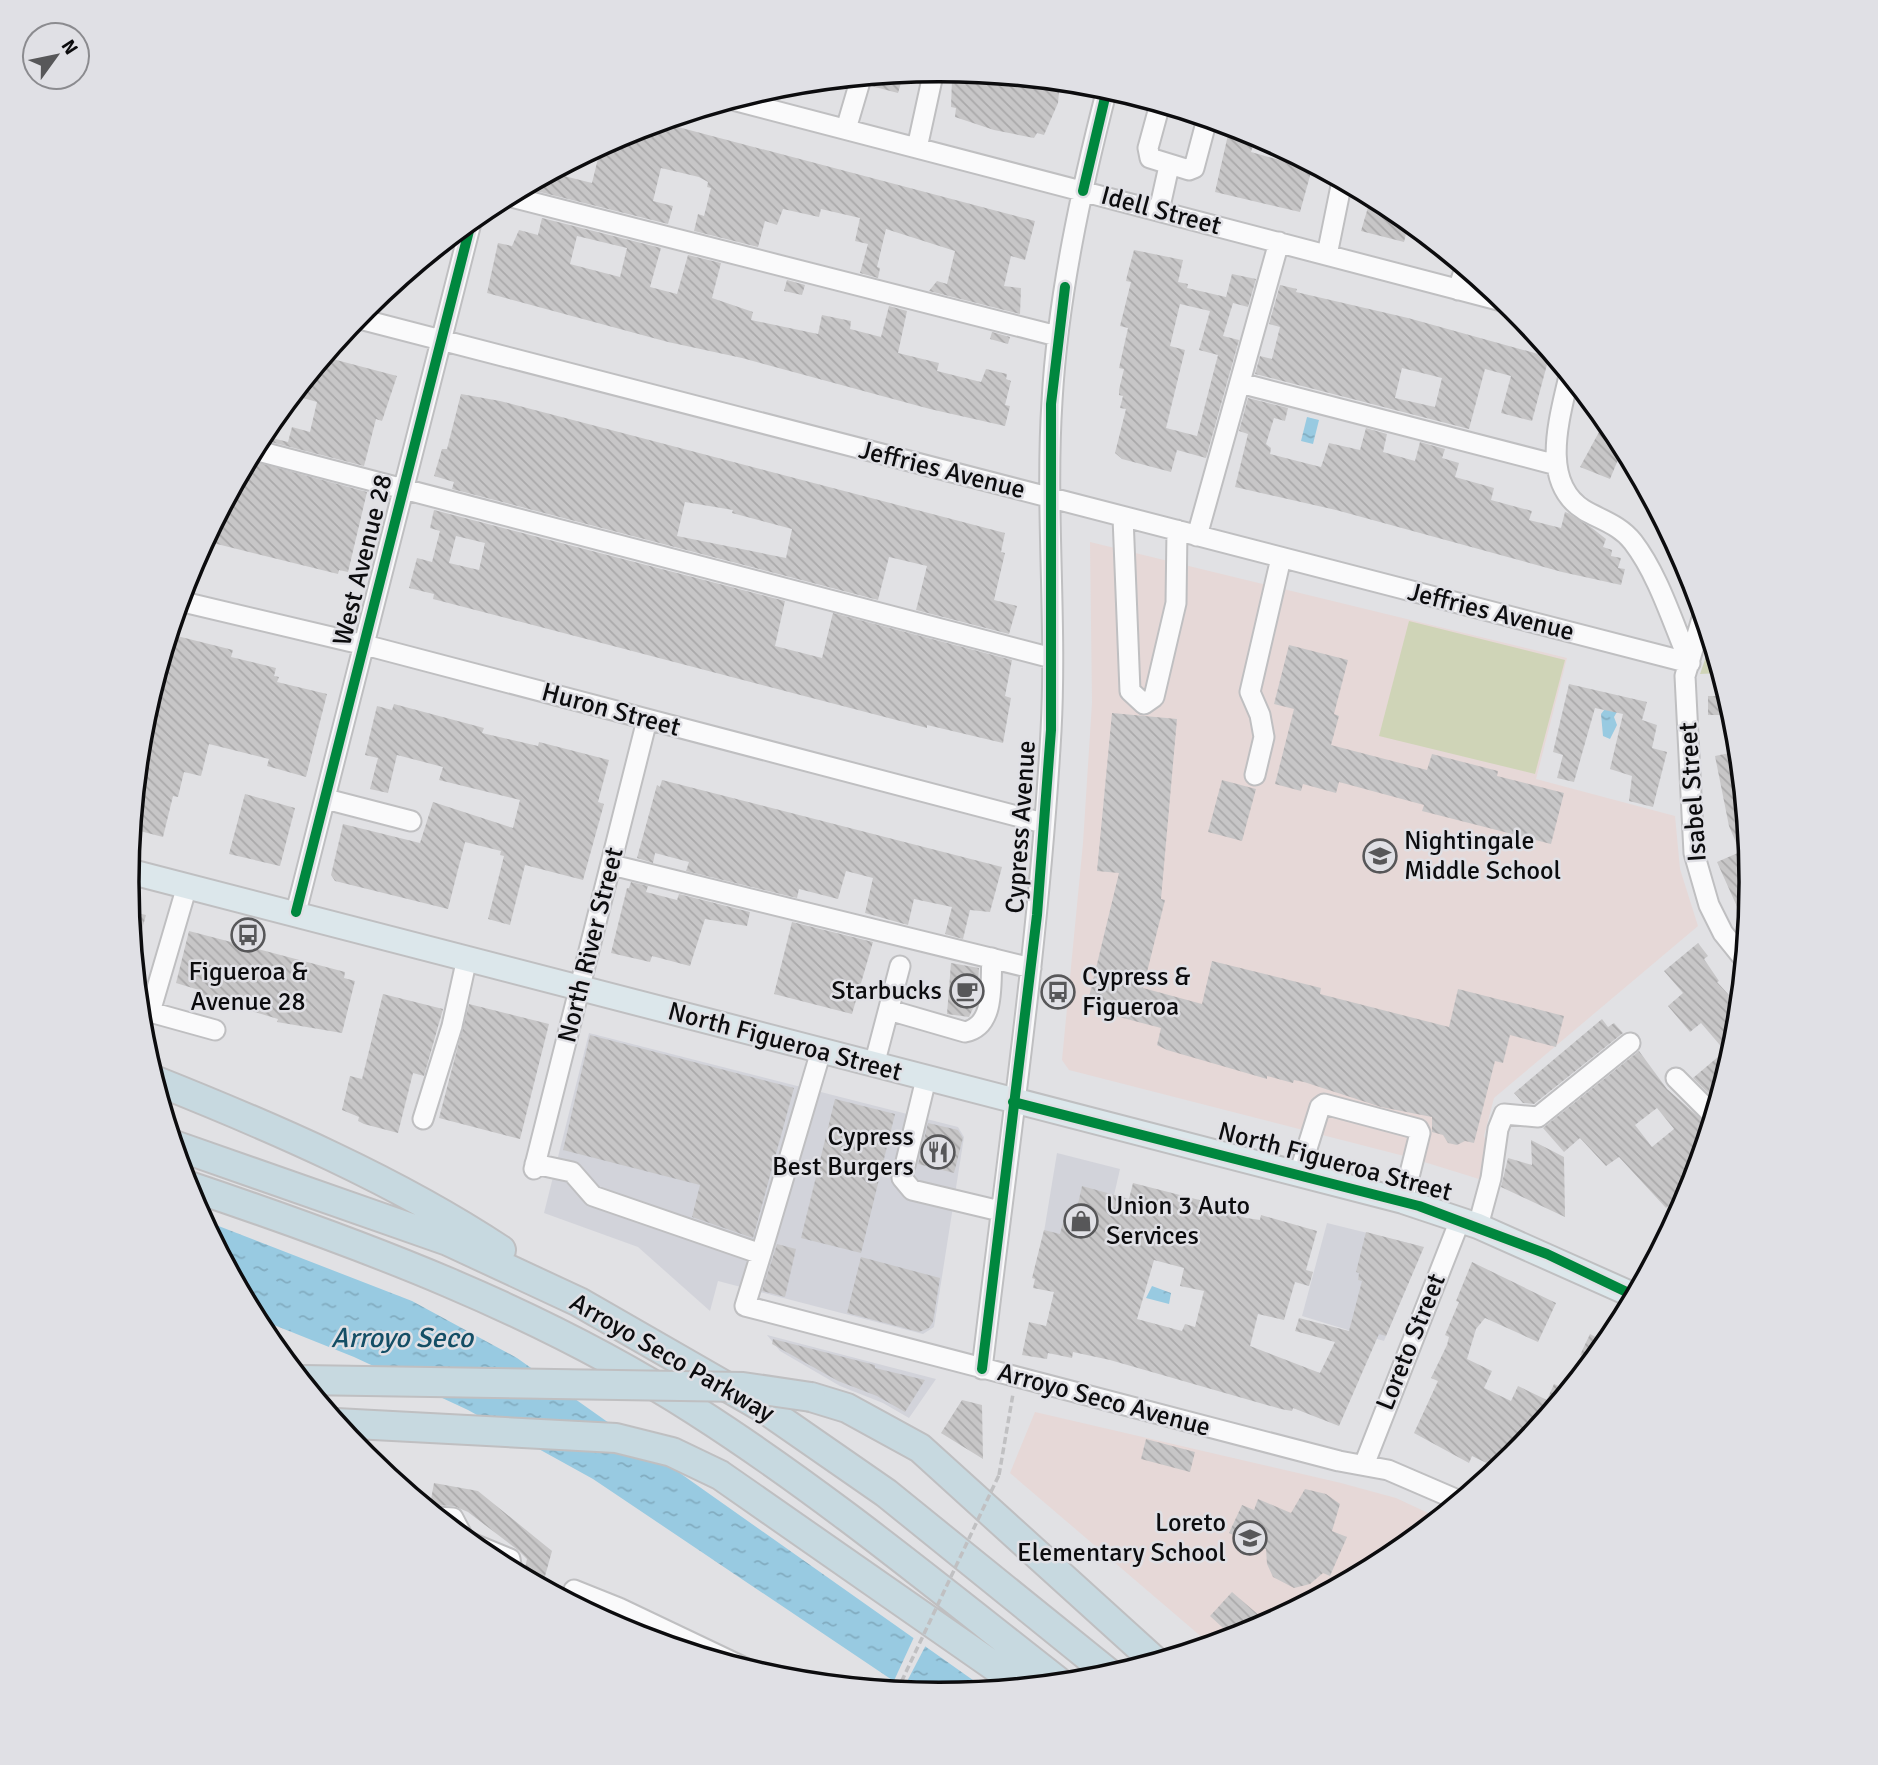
<svg xmlns="http://www.w3.org/2000/svg" width="1878" height="1765" viewBox="0 0 1878 1765" font-family="Signika,sans-serif">
<style>
.built{fill:#d2d3da}
.education{fill:#e6d8d7}
.grass{fill:url(#grass-tufts)}
.pitch{fill:#cfd4b7}
.water{fill:url(#water-ripples)}
.pier{fill:#e1e1e4}
.building{fill:url(#building-back-hatch);fill-rule:evenodd}
.lines{fill:none;stroke-linecap:round;stroke-linejoin:round}
.minor-casing{stroke:#bfbfc1;stroke-width:23}
.major-casing{stroke:#bfbfc1;stroke-width:28}
.highway-casing{stroke:#bfbfc1;stroke-width:32}
.path{stroke:#c0c0c2;stroke-width:3.5;stroke-dasharray:7 3.5;stroke-linecap:butt}
.minor{stroke:#fafafb;stroke-width:19}
.major{stroke:#dce7eb;stroke-width:24}
.highway{stroke:#c7d9e0;stroke-width:28}
.highway-bridge-casing{stroke:#bfbfc1;stroke-width:32;stroke-linecap:butt}
.path-bridge{stroke:#c0c0c2;stroke-width:3.5;stroke-dasharray:7 3.5;stroke-linecap:butt}
.highway-bridge{stroke:#c7d9e0;stroke-width:28}
.cycleway-casing{stroke:#e0e0e5;stroke-width:15}
.cycleway{stroke:#00873e;stroke-width:10}
.labels{text-anchor:middle;dominant-baseline:central;stroke-width:5;stroke-linejoin:round;paint-order:stroke}
.street-label{font-size:26px;fill:#0c0c0e;stroke:#e0e0e5}
.poi-label{font-size:26px;fill:#0c0c0e;stroke:#e0e0e5;text-anchor:start}
.water-label{font-size:28px;font-style:italic;fill:#144e65;stroke:#e0e0e5}
.rim{fill:none;stroke:#0c0c0e;stroke-width:3.5}
</style>
<defs>
<pattern id="grass-tufts" width="24" height="20" patternUnits="userSpaceOnUse" patternTransform="scale(1.75)"><rect width="24" height="20" fill="#cfd4b7"/><path d="M3 7l-1-3M5 7V3M7 7l1-3M15 17l-1-3M17 17v-4M19 17l1-3" fill="none" stroke="#b1b59c"/></pattern>
<pattern id="water-ripples" width="26" height="14" patternUnits="userSpaceOnUse" patternTransform="scale(1.75)"><rect width="26" height="14" fill="#98cae1"/><path d="M2 4q2-2 4 0t4 0M15 11q2-2 4 0t4 0" fill="none" stroke="#82acc0"/></pattern>
<pattern id="building-back-hatch" width="6" height="6" patternUnits="userSpaceOnUse" patternTransform="scale(1.75)"><rect width="6" height="6" fill="#c7c6c7"/><path d="M-1 5l2 2M0 0l6 6M5-1l2 2" fill="none" stroke="#aaa9aa"/></pattern>
</defs>
<rect width="100%" height="100%" fill="#e1e1e4"/>
<path class="built" d="M589,1033L958,1127L964,1137L934,1327L923,1334L718,1281L710,1311L638,1247L544,1213Z
M1057,1153L1120,1169L1098,1265L1041,1250Z
M1327,1223L1420,1246L1422,1250L1384,1341L1302,1316Z
M767,1335L936,1379L909,1418L883,1403L840,1386L780,1351Z"/>
<path class="education" d="M1090,542L1567,658L1536,779L1675,816L1680,869L1698,926L1494,1098L1484,1136L1488,1146L1479,1179L1408,1157L1069,1070L1062,1060L1083,843L1092,703Z
M1035,1412L1341,1483L1396,1498L1439,1518L1390,1558L1250,1633L1211,1645L1010,1473Z"/>
<path class="grass" d="M1711,642L1720,673L1700,674Z"/>
<path class="pitch" d="M1409,621L1565,660L1535,774L1379,736Z"/>
<path class="water" d="M1307,417L1319,420L1313,444L1301,441Z
M1605,709L1618,710L1614,717L1617,725L1610,739L1603,736L1601,714Z
M203,1220L412,1301L517,1358L987,1690L939,1695L910,1692L593,1479L468,1410L354,1357L254,1317Z
M1152,1286L1171,1293L1169,1304L1146,1298Z"/>
<path class="pier" d="M915,1635L927,1643L902,1691L892,1685Z"/>
<path class="building" d="M955,72L1060,82L1058,103L1044,135L1037,133L1034,138L994,130L955,117L956,108L951,107L952,79Z
M904,73L898,93L871,86L873,76Z
M659,122L1035,221L1025,260L1011,256L1004,286L1021,288L1020,314L929,291L937,281L947,284L955,251L886,229L877,267L880,268L878,278L860,273L868,244L855,241L860,218L821,209L819,217L783,209L777,225L765,221L758,247L694,231L698,214L704,216L711,188L707,187L708,182L699,177L661,168L653,201L673,206L668,224L524,188L552,173L592,183L601,146L628,132Z
M1230,126L1256,135L1251,152L1283,161L1286,151L1313,165L1300,212L1215,192Z
M1371,197L1409,222L1404,242L1361,231Z
M542,218L661,248L650,287L677,294L688,255L721,263L712,298L753,312L751,320L818,334L822,315L851,321L850,329L881,337L889,306L907,311L898,353L939,363L937,371L981,382L986,369L1007,374L1006,379L1011,381L1005,405L1010,406L1005,426L930,409L742,358L668,342L487,293L498,243L512,246L519,230L538,235ZM577,236L627,248L620,277L570,264Z
M1134,250L1183,260L1178,282L1188,284L1187,288L1226,297L1232,274L1256,279L1248,307L1233,303L1223,336L1239,340L1206,458L1177,450L1171,472L1122,459L1115,453L1126,409L1120,408L1123,396L1119,395V390L1124,369L1119,368L1128,328L1120,326L1131,282L1126,281L1127,276ZM1180,304L1210,311L1199,350L1218,355L1197,436L1166,428L1185,350L1170,346Z
M787,280L805,285L802,295L784,291Z
M1280,285L1297,289L1296,292L1408,318L1549,357L1532,421L1501,413L1511,376L1485,369L1469,429L1255,374L1260,356L1272,359L1280,327L1269,324ZM1402,368L1442,378L1435,407L1395,398Z
M992,332L1010,337L1008,344L990,339Z
M325,357L397,376L382,421L376,419L364,466L263,440L264,436L288,442L292,427L310,432L317,402L293,395Z
M461,394L500,401L1005,533L1001,552L1005,553L994,600L1017,606L1009,634L916,610L927,566L889,557L878,600L452,489L454,482L434,476L442,449H447ZM685,502L733,510L732,513L792,529L786,558L677,536Z
M1248,398L1288,408L1285,421L1274,418L1266,444L1271,448L1270,454L1305,463L1321,467L1329,443L1360,450L1366,428L1387,434L1383,452L1415,461L1420,442L1445,449L1442,458L1459,463L1455,477L1494,488L1491,500L1532,511L1529,520L1561,528L1565,512L1568,513L1592,528L1606,539L1603,547L1612,550L1611,556L1621,558L1618,568L1625,569L1621,585L1562,572L1336,510L1235,487L1248,434L1239,431Z
M1599,432L1620,441L1623,448L1610,479L1580,467Z
M248,460L367,492L348,572L339,570L338,574L205,541Z
M434,510L785,601L775,646L822,658L833,613L1012,660L1005,696L1011,698L1003,743L927,725V728L433,599L434,594L409,588L417,558L432,562L440,531L430,528ZM456,536L485,543L479,570L449,563Z
M169,634L233,650L231,657L276,668L274,676L279,677L277,682L327,694L306,777L267,766L269,759L209,744L201,776L184,772L178,797L173,796L163,837L132,829L142,724Z
M1289,645L1348,660L1334,714L1339,716L1331,745L1427,770L1432,754L1498,771L1497,776L1564,793L1551,844L1422,811L1424,805L1339,782L1336,793L1303,784L1301,791L1275,784L1294,709L1274,704Z
M1569,684L1647,702L1642,720L1657,725L1652,748L1667,752L1653,807L1629,801L1632,776L1610,769L1623,714L1595,708L1574,782L1557,778L1563,755L1553,752Z
M1708,696H1727L1733,715H1708Z
M394,704L484,728L482,733L538,746L539,742L609,760L598,802L604,804L583,880L525,865L510,925L488,919L504,856L500,855L501,851L465,842L448,909L335,881L331,875L343,824L420,843L433,802L513,828L520,800L439,780L443,767L397,755L388,793L370,789L378,758L365,755L377,706L392,710Z
M1112,713L1177,719L1161,899L1165,900L1143,988L1202,1004L1212,961L1321,988L1320,994L1449,1027L1458,989L1564,1016L1556,1047L1510,1035L1503,1063L1495,1061L1474,1143L1465,1141L1457,1145L1448,1143L1443,1135L1432,1132V1117L1381,1107L1304,1082L1294,1080L1293,1083L1267,1076V1079L1167,1050L1157,1045L1161,1028L1104,1013L1107,1002L1089,997L1119,873L1097,871Z
M1739,751L1751,883L1747,929L1717,862L1740,852L1729,826L1715,756Z
M662,780L1002,867L990,912L970,910L963,939L945,934L952,907L914,899L908,925L865,913L873,878L846,871L838,899L799,889L797,898L686,871L689,862L655,853L653,863L637,858L657,785L660,787Z
M1222,780L1256,789L1242,841L1208,832Z
M245,794L295,808L280,866L229,854Z
M631,882L648,886L646,892L677,900L679,894L750,912L747,926L705,919L690,966L652,956L650,962L611,953L627,888H629Z
M129,911L146,915L135,955H134Z
M792,922L873,942L852,1014L774,994Z
M189,931L345,972L344,978L355,981L342,1033L277,1022L278,1019L198,995L199,990L176,983Z
M1698,943L1708,956L1704,959L1719,981L1717,982L1739,1006L1736,1041L1717,1102L1693,1078L1725,1051L1701,1023L1690,1032L1668,1006L1683,993L1664,971Z
M951,963L979,968L977,1000L969,1017L947,1014Z
M383,994L443,1009L424,1076L413,1073L398,1133L364,1124L358,1121L359,1117L342,1110L350,1076L362,1079Z
M469,1004L549,1024L520,1139L439,1118Z
M1602,1019L1608,1027L1614,1023L1623,1033L1534,1104L1523,1103L1514,1093Z
M590,1035L794,1088L753,1238L692,1217L700,1185L563,1150Z
M1639,1051L1667,1089L1710,1127L1690,1194L1680,1212L1671,1204L1666,1208L1619,1157L1606,1166L1580,1138L1564,1152L1543,1128ZM1657,1108L1674,1129L1652,1147L1635,1125Z
M835,1099L895,1114L861,1253L801,1238Z
M928,1123L958,1130L963,1138L954,1173L918,1164Z
M1531,1140L1564,1157L1565,1217L1501,1187L1508,1158L1532,1165Z
M1133,1183L1219,1205L1218,1210L1246,1218L1260,1220L1261,1215L1317,1231L1306,1270L1313,1272L1309,1286L1295,1282L1284,1320L1258,1314L1250,1346L1320,1373L1335,1342L1295,1331L1299,1318L1349,1331L1362,1281L1358,1280L1359,1273L1356,1272L1366,1232L1424,1247L1386,1336L1379,1334L1339,1426L1293,1408L1292,1411L1281,1409L1110,1360L1073,1352L1072,1358L1048,1353L1047,1359L1022,1355L1029,1322L1046,1326L1054,1292L1033,1288L1035,1279L1032,1278L1044,1230L1060,1234L1065,1215L1075,1217L1082,1186L1129,1199ZM1154,1260L1184,1268L1180,1286L1204,1291L1195,1327L1185,1324L1182,1331L1137,1319Z
M777,1244L796,1249L785,1297L762,1291Z
M861,1257L940,1278L933,1322L929,1328L919,1332L847,1313Z
M1472,1262L1556,1303L1538,1342L1485,1318L1476,1329L1467,1359L1492,1371L1484,1388L1511,1401L1518,1386L1547,1400L1554,1384L1568,1390L1512,1458L1499,1469L1472,1456L1469,1463L1414,1433L1438,1381L1431,1378L1447,1345L1449,1337L1445,1335L1459,1302L1456,1301Z
M1590,1334L1607,1343L1593,1361L1580,1355Z
M773,1339L875,1365V1368L925,1380L905,1412L877,1396L838,1381L772,1344Z
M962,1400L982,1405L983,1459L941,1433Z
M1146,1439L1195,1452L1190,1472L1141,1459Z
M434,1483L478,1491L552,1551L542,1587L523,1577L527,1559L519,1551L468,1512L454,1506L430,1505Z
M1305,1489L1326,1494L1340,1504L1332,1531L1347,1537L1330,1576L1323,1573L1310,1584L1294,1588L1273,1577L1267,1564L1266,1549L1229,1533L1242,1505L1254,1510L1258,1499L1291,1513Z
M1232,1592L1268,1623L1234,1638L1210,1616Z"/>
<g class="lines">
<defs>
<path id="minor" d="M733,100L1506,302
M1160,104L1148,148L1150,158L1189,170L1194,168L1207,119
M846,129L861,78
M917,148L934,70
M507,196L1057,336
M1159,211L1169,166
M1327,255L1342,181
M1458,290L1465,268
M356,318L1690,663
M1569,376C1560,417 1539,482 1584,510C1601,520 1620,525 1633,542C1659,576 1673,624 1690,663
M1240,383L1557,465
M254,450L1052,658
M1123,517L1130,691L1144,704L1154,697L1176,603L1177,530
M1197,536L1279,242
M179,601L365,645L1043,823
M1703,615L1685,676L1694,853L1709,905L1723,933L1744,959
M1255,775L1264,737L1260,715L1250,692L1281,558
M326,799L411,821
M612,865L1031,968
M187,886L150,1012L215,1030
M296,912L472,219
M889,1010L965,1032C996,1026 990,983 992,958
M874,1065L900,966
M1676,1078L1713,1115
M926,1079L902,1178L912,1190L1000,1211
M423,1119L452,1026L467,958
M535,1164L572,1172L593,1196L761,1254L745,1306L1339,1461L1388,1470L1460,1501
M534,1169L647,720
M1299,1174L1320,1107L1324,1104L1418,1129L1420,1133L1403,1201
M1478,1226L1491,1178L1498,1129L1504,1114L1538,1117L1630,1043
M761,1254L821,1051
M982,1369C1007,1156 1039,944 1051,731C1057,621 1045,510 1052,401C1058,296 1081,190 1107,89
M1364,1465L1460,1220
M437,1517L453,1518L464,1539
M466,1541L510,1559L512,1571
M571,1603L574,1590L619,1608L613,1625
M619,1608L747,1669"/>
<path id="major" d="M128,871L1403,1201L1478,1226L1635,1296"/>
<path id="highway" d="M154,1080C272,1127 395,1180 501,1250
M174,1145L448,1241L579,1302L762,1407L886,1493L1111,1675
M186,1185C362,1244 539,1310 696,1411C824,1493 941,1590 1060,1683
M811,1397L847,1408L920,1448L1156,1662
M336,1423L616,1438L672,1452L720,1475L1024,1687"/>
</defs>
<use href="#minor" class="minor-casing"/>
<use href="#major" class="major-casing"/>
<use href="#highway" class="highway-casing"/>
<path class="path" d="M999,1475L1013,1394"/>
<use href="#minor" class="minor"/>
<use href="#major" class="major"/>
<use href="#highway" class="highway"/>
<defs>
<path id="highway-bridge" d="M302,1380L743,1387L811,1397"/>
</defs>
<use href="#highway-bridge" class="highway-bridge-casing"/>
<path class="path-bridge" d="M897,1691L999,1475"/>
<use href="#highway-bridge" class="highway-bridge"/>
<defs>
<path id="cycleway" d="M1083,191L1107,89
M296,912L472,219
M1013,1102L1419,1206L1547,1254L1635,1296
M982,1369L1037,915L1051,730V404L1065,287"/>
</defs>
<use href="#cycleway" class="cycleway-casing"/>
<use href="#cycleway" class="cycleway"/>
</g>
<defs>
<symbol id="school-ring" viewBox="-11 -11 22 22"><circle r="9.5" fill="#e0e0e5" stroke="#575759" stroke-width="1.5"/><path d="M0-5L7-2L0 1L-7-2ZM-4 1L0 2.5L4 1V4Q0 6-4 4Z" fill="#575759"/></symbol>
<symbol id="bus-ring" viewBox="-11 -11 22 22"><circle r="9.5" fill="#e0e0e5" stroke="#575759" stroke-width="1.5"/><path d="M-5-6H5V4H4V6H2V4H-2V6H-4V4H-5ZM-3.5-4V0h7V-4ZM-3.5 1.2v1.5H-2V1.2ZM2 1.2v1.5H3.5V1.2Z" fill="#575759"/></symbol>
<symbol id="cafe-ring" viewBox="-11 -11 22 22"><circle r="9.5" fill="#e0e0e5" stroke="#575759" stroke-width="1.5"/><path d="M-5.5-4.5H6V0H3Q3 3.5 0 3.5H-2.5Q-5.5 3.5-5.5 0ZM3-3.2v2h1.7v-2ZM-6 4.5H4V6H-6Z" fill="#575759"/></symbol>
<symbol id="restaurant-ring" viewBox="-11 -11 22 22"><circle r="9.5" fill="#e0e0e5" stroke="#575759" stroke-width="1.5"/><path d="M-5-6h1v4h1v-4h1v4h1v-4h1v5L-1.5 .5V6h-2V.5L-5-1ZM5-6V6H3V1.5H1.5Q1.5-4 5-6Z" fill="#575759"/></symbol>
<symbol id="shop-ring" viewBox="-11 -11 22 22"><circle r="9.5" fill="#e0e0e5" stroke="#575759" stroke-width="1.5"/><path d="M-5-2.5h2.3a2.7 3.5 0 0 1 5.4 0H5L5.5 6h-11ZM-1.5-2.5h3a1.5 2.3 0 0 0-3 0Z" fill="#575759"/></symbol>
</defs>
<g fill-rule="evenodd">
<use href="#school-ring" x="1361" y="837" width="38" height="38"/>
<use href="#bus-ring" x="229" y="916" width="38" height="38"/>
<use href="#cafe-ring" x="948" y="972" width="38" height="38"/>
<use href="#bus-ring" x="1039" y="973" width="38" height="38"/>
<use href="#restaurant-ring" x="919" y="1133" width="38" height="38"/>
<use href="#shop-ring" x="1062" y="1202" width="38" height="38"/>
<use href="#school-ring" x="1231" y="1519" width="38" height="38"/>
</g>
<g class="labels">
<g class="street-label">
<text transform="translate(1161 211) rotate(15)">Idell Street</text>
<text transform="translate(942 470) rotate(14)">Jeffries Avenue</text>
<text transform="translate(363 560) rotate(-76)">West Avenue 28</text>
<text transform="translate(1491 612) rotate(14)">Jeffries Avenue</text>
<text transform="translate(611 710) rotate(15)">Huron Street</text>
<text transform="translate(1693 792) rotate(-94)">Isabel Street</text>
<text transform="translate(1021 827) rotate(-86)">Cypress Avenue</text>
<text transform="translate(591 945) rotate(-76)">North River Street</text>
<text transform="translate(785 1042) rotate(15)">North Figueroa Street</text>
<text transform="translate(1335 1162) rotate(15)">North Figueroa Street</text>
<text transform="translate(1411 1342) rotate(-68)">Loreto Street</text>
<text transform="translate(672 1358) rotate(30)">Arroyo Seco Parkway</text>
<text transform="translate(1104 1400) rotate(15)">Arroyo Seco Avenue</text>
</g>
<g class="poi-label">
<text x="1404" y="841">Nightingale<tspan x="1404" dy="30">Middle School</tspan></text>
<text x="248" y="972" text-anchor="middle">Figueroa &amp;<tspan x="248" dy="30">Avenue 28</tspan></text>
<text x="1082" y="977">Cypress &amp;<tspan x="1082" dy="30">Figueroa</tspan></text>
<text x="942" y="991" text-anchor="end">Starbucks</text>
<text x="914" y="1137" text-anchor="end">Cypress<tspan x="914" dy="30">Best Burgers</tspan></text>
<text x="1106" y="1206">Union 3 Auto<tspan x="1106" dy="30">Services</tspan></text>
<text x="1226" y="1523" text-anchor="end">Loreto<tspan x="1226" dy="30">Elementary School</tspan></text>
</g>
<g class="water-label">
<text x="402" y="1338">Arroyo Seco</text>
</g>
</g>
<path d="M0 0H1878V1765H0ZM139 882a800 800 0 1 1 1600 0a800 800 0 1 1-1600 0Z" fill="#e0e0e5" fill-rule="evenodd"/>
<path class="rim" d="M139 882a800 800 0 1 1 1600 0a800 800 0 1 1-1600 0Z"/>
<g transform="translate(56 56) rotate(57)"><circle r="33" fill="#e0e0e5" stroke="#8b8b8f" stroke-width="2"/>
<path d="M0-5L12 26L0 18L-12 26Z" fill="#575759"/>
<text y="-10" font-size="19" font-weight="bold" text-anchor="middle" fill="#0c0c0e">N</text>
</g>
</svg>
